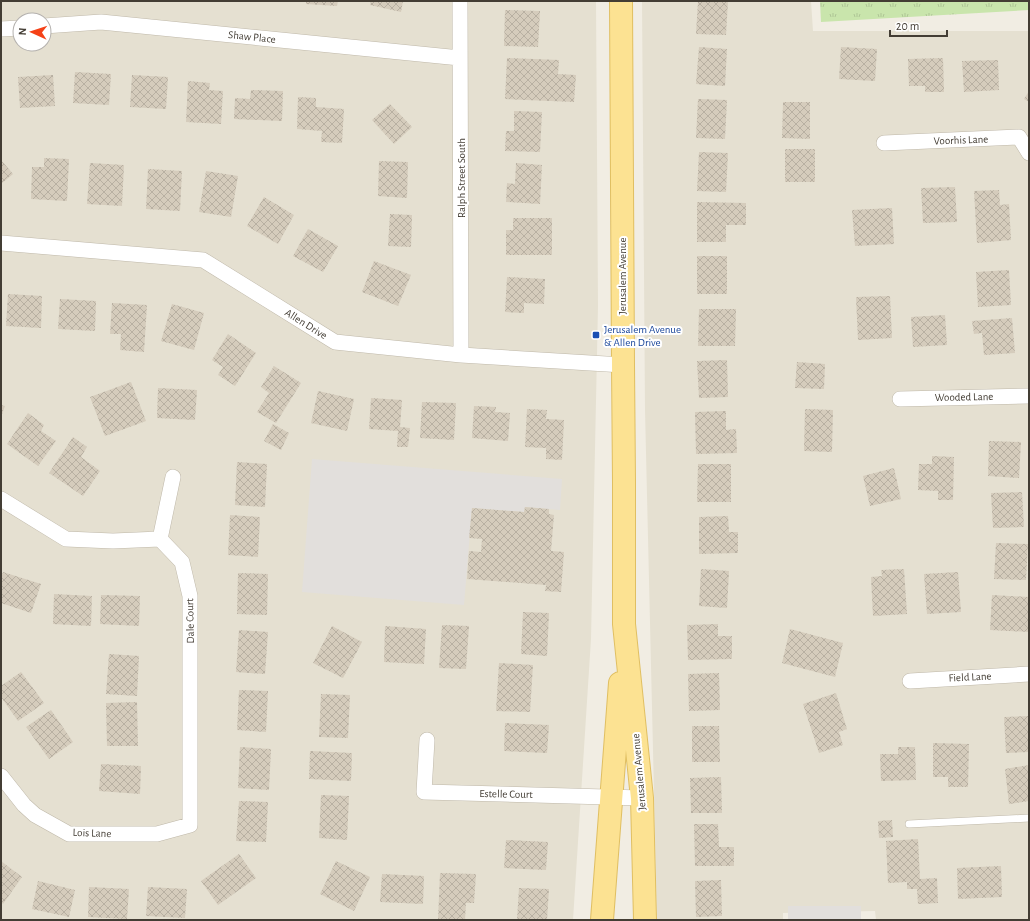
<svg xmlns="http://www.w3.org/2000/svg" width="1030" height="921" viewBox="0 0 1030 921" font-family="'Alegreya Sans',sans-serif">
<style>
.residential{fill:#e5e0d1;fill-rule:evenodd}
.grass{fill:url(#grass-tufts)}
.parking{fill:#e2dfdc}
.building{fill:url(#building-cross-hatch)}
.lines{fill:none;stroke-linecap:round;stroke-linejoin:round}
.lane-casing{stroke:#bfb8a9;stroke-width:8}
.street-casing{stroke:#bfb8a9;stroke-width:16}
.primary-casing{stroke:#e0bf62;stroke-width:24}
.lane{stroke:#fff;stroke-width:7}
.street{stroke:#fff;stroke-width:15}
.primary{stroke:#fce292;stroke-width:22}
.transit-dot{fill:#1a4fb4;stroke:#fff;stroke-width:1.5}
.labels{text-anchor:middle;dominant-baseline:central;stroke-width:4;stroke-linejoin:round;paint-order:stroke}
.street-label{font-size:11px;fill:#433d34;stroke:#fff}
.transit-label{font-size:11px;fill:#164399;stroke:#fff;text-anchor:start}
</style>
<defs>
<pattern id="grass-tufts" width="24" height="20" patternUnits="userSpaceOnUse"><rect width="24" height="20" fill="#c9e5ac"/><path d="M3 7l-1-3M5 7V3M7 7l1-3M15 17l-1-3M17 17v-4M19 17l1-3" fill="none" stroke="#aec595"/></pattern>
<pattern id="building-cross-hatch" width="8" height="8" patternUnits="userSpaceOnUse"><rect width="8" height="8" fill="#d5ccbc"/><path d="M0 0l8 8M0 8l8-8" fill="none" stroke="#b8b0a2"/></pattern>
</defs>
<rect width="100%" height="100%" fill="#f1ede3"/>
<path class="residential" d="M1,1H596L598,306L591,639L573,920H1ZM20,20H44V44H20Z
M642,1H811L813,31H1029V920H876L875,911L783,913V920H657L645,410Z"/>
<path class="grass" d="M820,1H1029V10L821,22Z"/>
<path class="parking" d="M312,459L562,479L560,510L525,507L524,512L472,508L464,605L302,592Z
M788,906H861V920H788Z"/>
<path class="building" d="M306,1H338L337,6L306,4Z
M371,1H403L401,12L370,5Z
M698,1H728L726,35L696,34Z
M505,10L540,11L538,47L504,46Z
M699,47L727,49L725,86L696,84Z
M841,47L877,49L875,81L839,79Z
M507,58L559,60L558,74L576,75L574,102L505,99Z
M943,58L944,92H925V86H909L908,59Z
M998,60L999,90L964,92L962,61Z
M75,72L111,74L109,105L73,103Z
M53,75L55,106L20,108L18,77Z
M132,75L168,77L166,109L130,107Z
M188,81L210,83L209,90L223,91L221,124L186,122Z
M251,90L283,91L282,121L234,119L235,98L250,99Z
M1029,91V102L1024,99Z
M298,97L316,98V107L344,109L342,143L321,142L322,131L297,129Z
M698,99L727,100L725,139L696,138Z
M783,102H810V139L782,138Z
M390,104L412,127L394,144L372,120Z
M514,111L542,112L540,152L505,151L506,131H514Z
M785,149H815V182H785Z
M699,152L728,153L726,192L697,191Z
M44,158L69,159L67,201L31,199L32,167H44Z
M1,160L13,174L1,184Z
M379,161L408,162L407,198L378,196Z
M90,163L124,165L122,206L87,204Z
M516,163L542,165L540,204L506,202L507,183L515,184Z
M148,169L182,171L180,211L146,209Z
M206,171L238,176L231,217L199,212Z
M955,187L957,222L923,223L921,188Z
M999,190L1000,205L1009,204L1011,240L977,243L974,191Z
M264,197L294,215L278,244L247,226Z
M697,202L746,203V225H726V242H697Z
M892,208L894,244L855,246L852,210Z
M390,214L412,215L411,247L388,246Z
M513,218H552V255H506V230H513Z
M308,229L338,246L323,272L293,256Z
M697,256H727V294H697Z
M374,261L411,275L398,306L362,292Z
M1009,270L1011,305L978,307L976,272Z
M507,277L545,279L544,304L524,303V313L505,312Z
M8,294L42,296L41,328L6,326Z
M890,296L892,338L858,340L856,297Z
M60,299L96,301L95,331L58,329Z
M112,303L147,305L144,352L120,350L121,334H110Z
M172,304L204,313L194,350L161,341Z
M699,309H736L735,346H698Z
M945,315L947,345L913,347L911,317Z
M1012,318L1015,353L984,355L982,333L974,334L972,321Z
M228,334L256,353L235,386L218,375L223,367L212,360Z
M727,360L728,397L699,398L697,361Z
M797,362L825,364L824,389L795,388Z
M274,366L301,383L276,423L257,412L269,393L261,387Z
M131,382L146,421L105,436L90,397Z
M158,388L197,390L195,420L157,418Z
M318,391L354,399L347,431L311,423Z
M371,398L402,400L400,427L410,428L408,447H397L398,431L369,429Z
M422,402L456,403L454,440L420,438Z
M1,405L5,406L1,417Z
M474,406L496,407L495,412L510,413L508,441L472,438Z
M527,409L547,410L546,419L564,420L562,460L546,459V448L525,447Z
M805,409L833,410L832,452L804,451Z
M726,411V430L736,429L737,453L696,454L695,412Z
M28,413L44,425L41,431L56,441L38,466L7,444Z
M273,424L289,433L281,450L264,441Z
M73,437L87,447L81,457L100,471L83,496L49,473Z
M989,441L1021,442L1019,478L988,476Z
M932,456L954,457L953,500H938V491L918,490L919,464H932Z
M237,462L267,464L265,507L235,505Z
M698,464H731V502H697Z
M894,468L901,499L870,506L863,476Z
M1022,492L1024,527L993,528L991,493Z
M525,507L549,509V514L554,515L551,551L564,552L561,592L545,591L546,585L467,579L469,551L481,552L482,539L469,538L472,508L524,512Z
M230,515L260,517L258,557L228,555Z
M728,516L729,532H738V553L699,554V517Z
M996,543L1028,544L1026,580L994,579Z
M701,569L729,571L727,608L699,606Z
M904,569L907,614L873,616L871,577L882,576L881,570Z
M3,572L41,584L31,613L1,603V578Z
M958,572L961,612L927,614L924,574Z
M238,573L268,574L267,615L237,614Z
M54,594L92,596L91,626L53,624Z
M101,595L140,596L139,626L100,624Z
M992,595L1029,597V632L990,630Z
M523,612L549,613L547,656L521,654Z
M718,624V636H732V659L688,660L687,625Z
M442,625L469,626L466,669L439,668Z
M332,626L362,642L343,678L313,663Z
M385,626L426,629L424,664L384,662Z
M790,629L843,643L835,677L782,663Z
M239,630L268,632L265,674L236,672Z
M109,654L139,656L137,696L106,694Z
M499,663L533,665L530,712L496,711Z
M21,672L44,703L18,721L1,697V686Z
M719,673L720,710L689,711L688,674Z
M239,690L268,691L266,732L237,730Z
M836,693L847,729L839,732L843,745L819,753L803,704Z
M321,694L350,695L348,738L319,737Z
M137,702L138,746H107L106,703Z
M51,710L73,742L49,759L26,727Z
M1029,716V752L1006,753L1004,717Z
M505,723L549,725L547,753L504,751Z
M692,726H719L720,762H692Z
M933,743L969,744L968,787H948V777H933Z
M240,747L271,749L269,790L238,788Z
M898,747H915L916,780L881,781L880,754H898Z
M310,751L352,753L351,781L309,779Z
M101,764L141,766L140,794L99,791Z
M1029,765V801L1009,804L1005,769Z
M721,777L722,813H691L690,778Z
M321,795L349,796L347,840L319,838Z
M239,801L268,802L266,842L236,841Z
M892,820L893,837L879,838L878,821Z
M694,824H718L719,847H734V866H695Z
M918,839L920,879L937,878L938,903L918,904L917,889H907V882L888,883L886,841Z
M506,840L548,842L546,870L504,868Z
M239,854L256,878L218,905L201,881Z
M1,861L22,877L3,904L1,902Z
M336,861L370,877L354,911L320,894Z
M1001,866L1002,897L958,899L957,868Z
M440,873L476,874L474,903H466L465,920H438Z
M382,874L424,876L423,904L380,902Z
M721,880L722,916L696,917L695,881Z
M38,881L75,890L69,917L32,909Z
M89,887L129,889L127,919L88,917Z
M148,887L187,889L185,918L146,916Z
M519,888L549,889L547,920H517Z"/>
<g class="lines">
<defs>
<path id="lane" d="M909,824L1029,818"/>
<path id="street" d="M460,1L461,355
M44,26L101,22L460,58
M1,29L20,28
M884,143L1019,137L1029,153
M1,243L203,260L335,342L461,355L623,365
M900,399L1029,396
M1,499L66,539L113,541L160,539L182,562L190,596V825L157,834H69L35,815L24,805L1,776
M160,539L173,477
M910,681L1029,674
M427,740L424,792L642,798"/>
<path id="primary" d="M621,1L623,365L624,482V624L642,798L645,920
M602,920L620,683"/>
</defs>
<use href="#lane" class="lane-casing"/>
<use href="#street" class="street-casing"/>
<use href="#primary" class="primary-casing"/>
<use href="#lane" class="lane"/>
<use href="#street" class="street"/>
<use href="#primary" class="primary"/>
</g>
<rect class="transit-dot" x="592" y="331" width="8" height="8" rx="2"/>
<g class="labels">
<g class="street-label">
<text transform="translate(252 37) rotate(6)">Shaw Place</text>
<text transform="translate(961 140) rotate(-2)">Voorhis Lane</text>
<text transform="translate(461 178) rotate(-90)">Ralph Street South</text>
<text transform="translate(622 276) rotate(-90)">Jerusalem Avenue</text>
<text transform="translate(306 324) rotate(32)">Allen Drive</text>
<text transform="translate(964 397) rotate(-1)">Wooded Lane</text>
<text transform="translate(190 621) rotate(-91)">Dale Court</text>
<text transform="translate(970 677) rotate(-3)">Field Lane</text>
<text transform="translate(639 772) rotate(-95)">Jerusalem Avenue</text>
<text transform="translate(506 794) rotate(1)">Estelle Court</text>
<text transform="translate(92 833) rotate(2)">Lois Lane</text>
</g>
<g class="transit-label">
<text x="604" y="329">Jerusalem Avenue<tspan x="604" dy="13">&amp; Allen Drive</tspan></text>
</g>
</g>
<rect width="1030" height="921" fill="none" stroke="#433d34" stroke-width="4"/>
<g transform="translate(32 32) rotate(273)"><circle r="19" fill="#ffffff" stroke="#b4b1ae"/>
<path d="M0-3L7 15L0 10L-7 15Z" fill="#f54117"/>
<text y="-6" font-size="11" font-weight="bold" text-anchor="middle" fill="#433d34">N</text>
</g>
<path d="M890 30v6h57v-6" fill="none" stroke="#433d34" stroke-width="2"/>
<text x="896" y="30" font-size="12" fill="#433d34" stroke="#ffffff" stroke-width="3" paint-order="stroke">20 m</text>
</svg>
